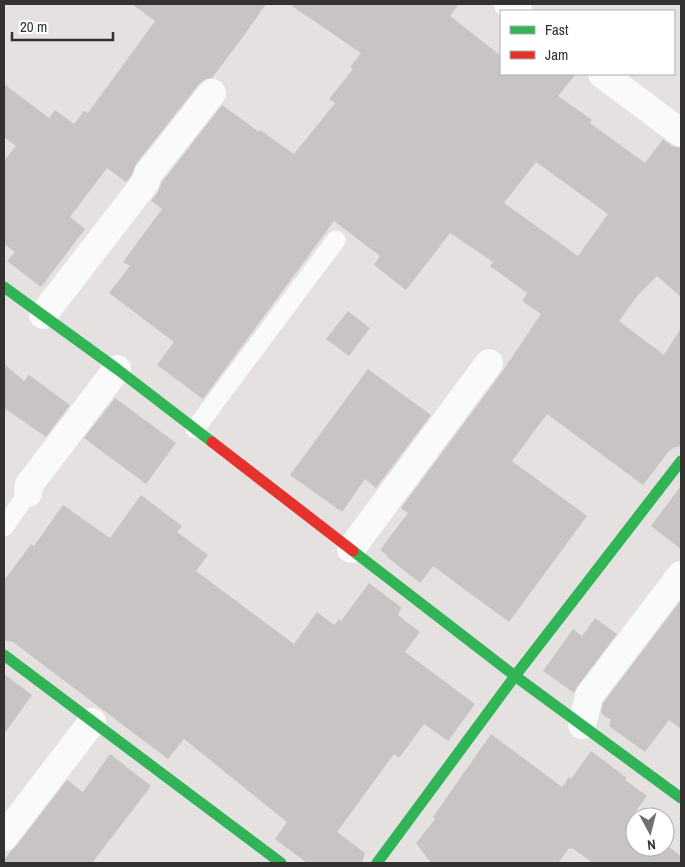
<svg xmlns="http://www.w3.org/2000/svg" width="685" height="867" viewBox="0 0 685 867" font-family="'Archivo Narrow',sans-serif">
<style>
.building{fill:#c8c4c4;fill-rule:evenodd}
.lines{fill:none;stroke-linecap:round;stroke-linejoin:round}
.lane{stroke:#fbfafa;stroke-width:19}
.street{stroke:#fbfafa;stroke-width:28}
.fast{stroke:#30b455;stroke-width:11}
.jam{stroke:#e5322d;stroke-width:11}
</style>
<rect width="100%" height="100%" fill="#e6e1e1"/>
<path class="building" d="M132,4H266L245,34L212,78L206,79L200,83L136,164L131,176L126,182L107,168L70,217L85,229L41,287L7,261L15,252L4,244V161L16,146L4,137V84L49,118L55,110L74,124L84,111L88,113L155,21Z
M289,4H459L450,16L501,56V74H576L558,96L592,120L590,123L645,163L663,139L672,146L681,148V297L657,276L638,295L619,321L664,355L681,328V446L675,447L669,451L643,485L547,414L512,461L587,516L509,622L433,566L420,583L387,557L388,556L380,550L408,513L401,508L502,372L541,314L522,301L527,293L490,266L493,262L450,233L406,290L374,265L380,256L334,221L203,399L157,365L174,342L109,293L130,266L123,262L162,209L151,201L158,192L162,182L222,105L259,132L260,130L294,154L335,103L329,99L353,69L350,67L361,53ZM536,162L608,214L578,256L504,203Z
M348,311L370,328L349,356L326,339Z
M4,364L24,381L29,375L70,405L46,437L4,408Z
M368,369L431,415L376,488L365,479L342,512L290,475Z
M115,398L176,443L146,484L84,438Z
M681,486V549L651,526Z
M141,495L182,526L177,532L208,555L196,571L294,644L317,612L334,625L339,619L341,621L369,583L402,608L398,614L399,616L420,632L405,652L475,704L448,741L424,724L399,758L394,754L337,832L365,853L362,863H307L275,839L287,822L184,739L168,759L13,642L4,640V581L31,544L34,546L63,505L110,538Z
M681,600V729L669,720L645,752L609,726L611,720L601,713L603,703Z
M595,618L617,634L577,687L574,693L543,671L573,629L582,636Z
M4,674L32,695L4,734Z
M491,734L562,787L569,777L571,779L591,751L627,778L625,780L647,796L630,819L635,823V847H665V844L681,856V863H593L572,848L571,849L569,848L558,863H431L416,843L435,819L433,817Z
M110,754L151,786L92,863H4V861L11,851L16,846L67,780L83,792Z"/>
<g class="lines">
<path class="lane" d="M195,429L336,240
M4,527L28,493"/>
<path class="street" d="M508,4L518,11
M602,74L681,133
M43,315L145,183L148,174L212,93
M28,493L29,485L117,369
M351,549L489,363
M582,725L589,696L681,575
M4,837L92,722"/>
<path class="fast" d="M4,287L117,369L212,442
M353,551L515,676L681,798
M4,655L281,863
M377,863L515,676L681,461"/>
<path class="jam" d="M212,442L353,551"/>
</g>
<rect width="685" height="867" fill="none" stroke="#343131" stroke-width="10"/>
<rect x="500" y="10" width="175" height="65" fill="#ffffff" stroke="#aeadad"/>
<rect x="510" y="26" width="25" height="8" fill="#30b455" stroke="#aeadad"/>
<text x="545" y="35" font-size="15" fill="#343131">Fast</text>
<rect x="510" y="51" width="25" height="8" fill="#e5322d" stroke="#aeadad"/>
<text x="545" y="60" font-size="15" fill="#343131">Jam</text>
<g transform="translate(650 832) rotate(173)"><circle r="24" fill="#ffffff" stroke="#aeadad"/>
<path d="M0-4L9 19L0 12L-9 19Z" fill="#726f6f"/>
<text y="-8" font-size="14" font-weight="bold" text-anchor="middle" fill="#343131">N</text>
</g>
<path d="M12 32v8h101v-8" fill="none" stroke="#343131" stroke-width="2.5"/>
<text x="20" y="32" font-size="15" fill="#343131" stroke="#ffffff" stroke-width="4" paint-order="stroke">20 m</text>
</svg>
